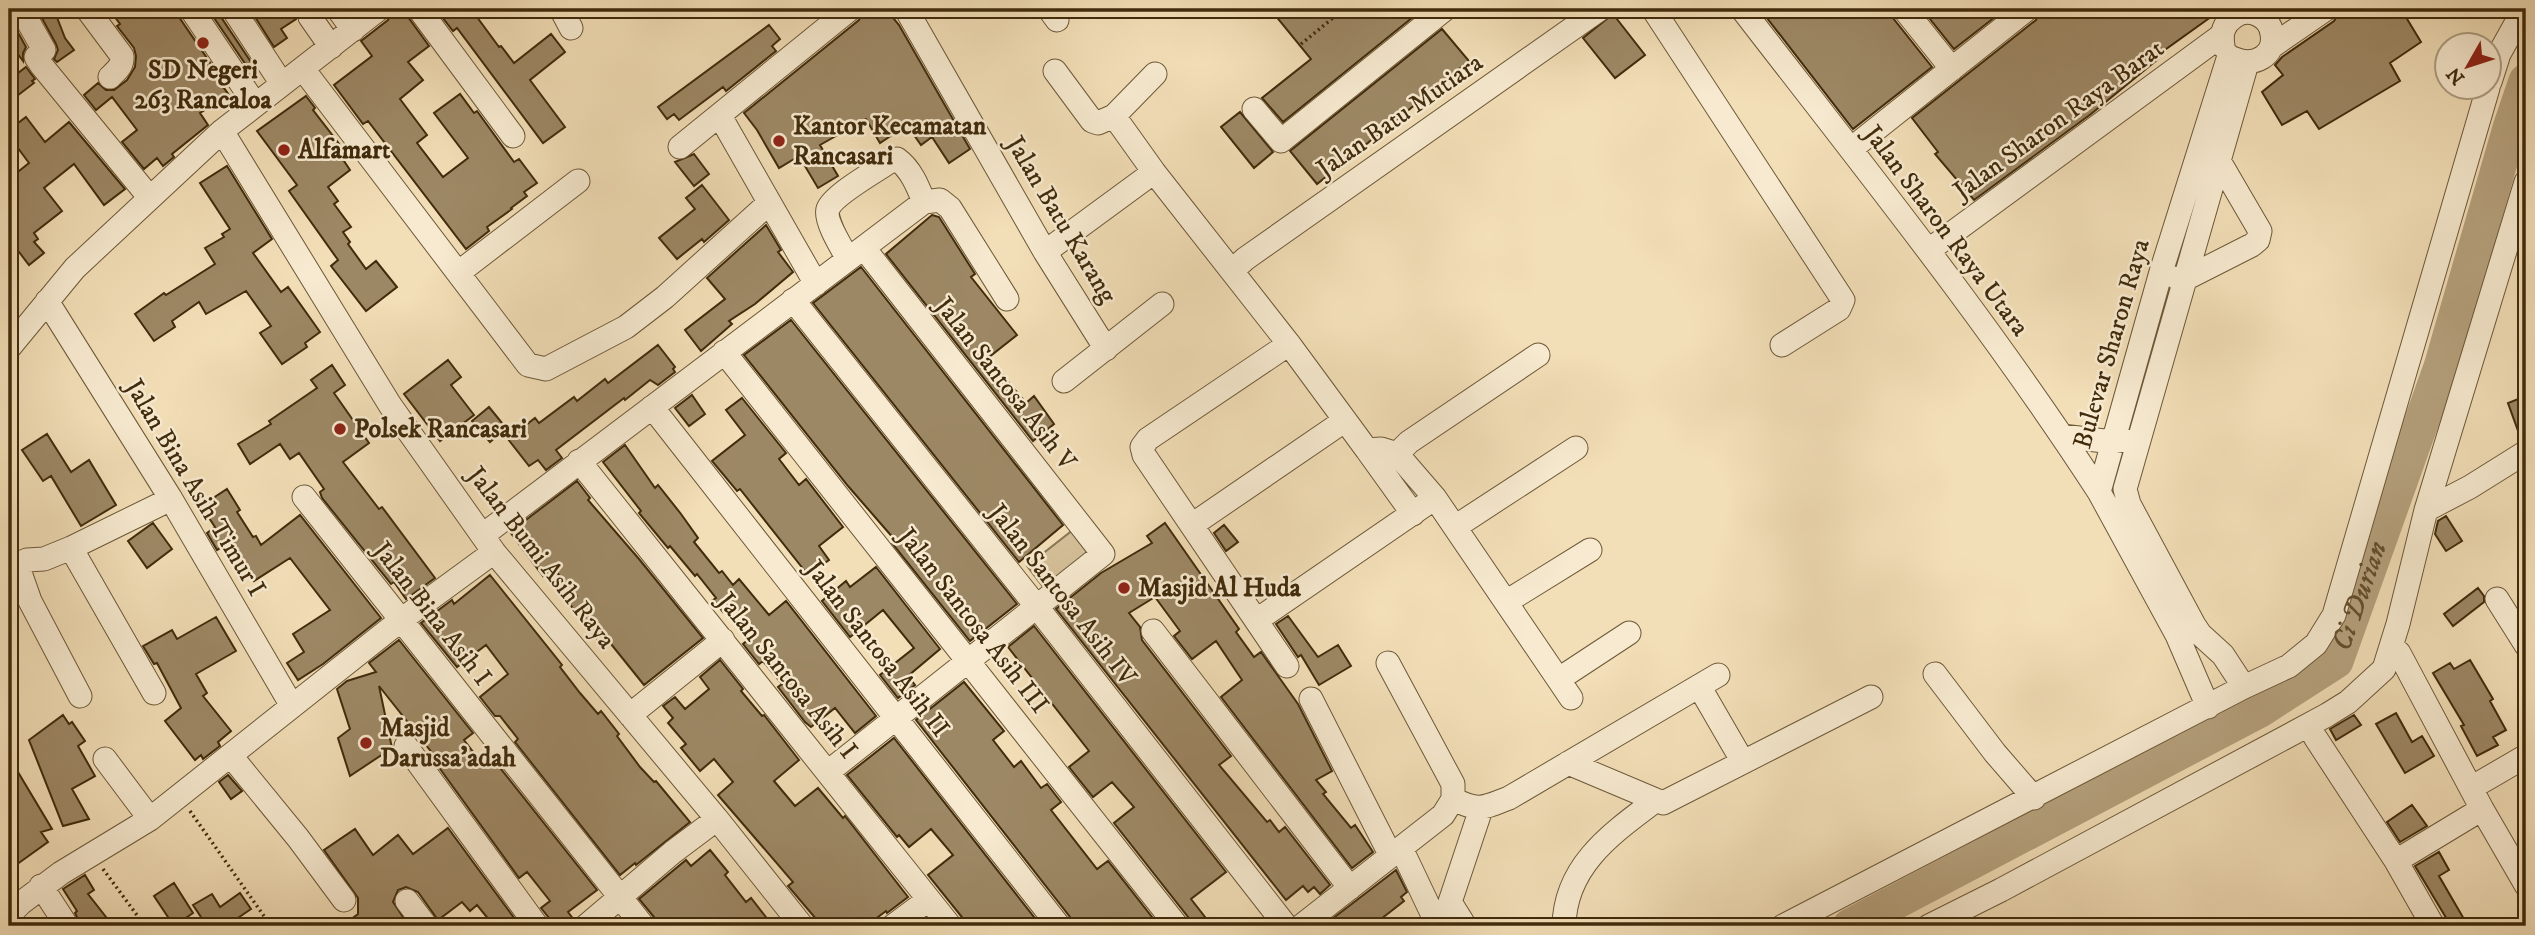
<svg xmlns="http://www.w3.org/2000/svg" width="2535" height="935" viewBox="0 0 2535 935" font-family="'IM FELL DW Pica',serif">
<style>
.green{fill:#d4c09a;stroke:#8a7653;stroke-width:2}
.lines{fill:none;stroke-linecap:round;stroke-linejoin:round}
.river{stroke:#b5a17d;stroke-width:35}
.building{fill:#9d8865;stroke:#402b0c;stroke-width:2}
.minor-casing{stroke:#6c5837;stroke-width:25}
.path{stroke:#402b0c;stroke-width:3.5;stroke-dasharray:2 3.5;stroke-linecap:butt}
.minor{stroke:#f7ead0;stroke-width:23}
.poi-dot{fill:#8f2418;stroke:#f7ead0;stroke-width:2.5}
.labels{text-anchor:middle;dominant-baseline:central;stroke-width:5;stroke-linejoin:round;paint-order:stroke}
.poi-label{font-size:26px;font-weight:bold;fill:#402b0c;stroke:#f7ead0;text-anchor:start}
.street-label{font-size:26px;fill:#402b0c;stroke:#f7ead0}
.water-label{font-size:28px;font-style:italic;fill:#634e2e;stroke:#f7ead0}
</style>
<rect width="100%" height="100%" fill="#f2deb7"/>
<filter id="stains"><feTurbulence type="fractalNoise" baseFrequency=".00286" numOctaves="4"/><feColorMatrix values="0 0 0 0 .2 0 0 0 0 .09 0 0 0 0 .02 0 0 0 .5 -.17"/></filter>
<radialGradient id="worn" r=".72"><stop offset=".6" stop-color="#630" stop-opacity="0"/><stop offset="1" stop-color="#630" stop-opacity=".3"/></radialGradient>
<path class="green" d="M1078,526L1098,552L1047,592L1027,566Z"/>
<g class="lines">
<path class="river" id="s1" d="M1850,926L2260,710L2336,661L2441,367L2510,128L2526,81"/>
</g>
<path class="building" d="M37,9H45L50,18L56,15L65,38L74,50L57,62L54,59L58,50L56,44Z
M109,9H177L179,17L226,86L224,88L229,95L200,113L208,125L172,154L174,157L163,166L157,158L144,169L122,142L137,130L112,97L96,110L84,95L98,83L106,90H114L127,80L135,67L136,56L134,48L117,26L120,24Z
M208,9H219L221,17L255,68L250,71Z
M250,9H299L296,19L281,29L287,38L274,47Z
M393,9H405L408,17L429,46L408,62L423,80L400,99L427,135L417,143L443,177L468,158L434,113L460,94L474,113L477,111L514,162L519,159L537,183L524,192L527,196L511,208L512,209L487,227L489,231L466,249L368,121L363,124L334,85L372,56L361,41L388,20Z
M436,9H471L499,47L501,46L514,63L551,34L565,52L530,80L565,127L543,143L457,28L453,31Z
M864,9H886L899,25L970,149L949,163L932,137L921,145L907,125L880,143L866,119L820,145L838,176L818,188L799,156L779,168L757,130L744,113L859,20Z
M1270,9H1423L1283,122L1262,98L1311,59Z
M1760,9H1890L1893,18L1932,67L1853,129Z
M1922,9H2003L2004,10L1954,49Z
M2041,9H2222L2155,57L2158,59L2091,114L1974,200L1935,154L1938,152L1912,118L2036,20Z
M2345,9H2401L2421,42L2390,63L2400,81L2319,129L2307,111L2282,125L2262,92L2283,75L2275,65L2282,57L2334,21L2339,12Z
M1613,14L1645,55L1615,78L1583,38Z
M9,16L26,47L23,53V61L9,42Z
M769,25L780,39L772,46L776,51L726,91L723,87L679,120L674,114L667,119L658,107Z
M1442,29L1469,61L1317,184L1290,151Z
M26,67L35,79L32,81L34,83L9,102V80Z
M306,96L315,108L313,110L347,154L342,158L350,170L328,187L338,201L334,204L351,227L343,232L350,242L348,244L366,269L376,261L397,287L366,311L331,266L338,260L289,191L297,185L257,131Z
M1240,112L1273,152L1254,168L1221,127Z
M26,117L45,142L69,122L125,189L104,205L74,164L44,188L62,211L34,233L38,239L34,242L44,253L29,265L9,239V179L29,163L9,136V130Z
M694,154L709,174L694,186L675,162Z
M227,166L272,239L253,253L281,292L288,287L320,332L305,343L307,347L282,364L260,333L271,326L246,291L206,314L199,302L172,321L175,327L154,341L135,314L164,293L166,295L215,264L205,248L224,237L222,234L230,229L200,183Z
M702,185L729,220L704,242L702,239L677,259L659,238L695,209L686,198Z
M932,215L939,217L975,274L971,277L1017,335L988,358L1026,403L1034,396L1054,424L1033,441L886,254Z
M766,225L781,250L778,252L793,272L755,304L729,321L732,324L701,351L685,330L725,299L707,278Z
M861,267L1063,525L1019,562L813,303Z
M791,320L1017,604L970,641L892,543L895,540L848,486L744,355Z
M658,345L675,367L673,369L675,372L658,385L650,380L625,400L624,398L556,450L562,458L546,470L538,460L529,466L508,439L535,418L539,423L574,397L577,401L605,379L608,383Z
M448,360L461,377L451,385L474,415L440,441L404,394Z
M332,365L345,385L334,393L369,443L343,462L379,509L382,507L435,578L406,599L394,582L391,584L322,498L320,492L324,489L299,453L290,459L280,444L250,464L238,444L271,424L269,421L317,388L311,380Z
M692,395L705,414L689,426L675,408Z
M2526,396V438L2521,439L2508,403Z
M742,398L786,453L779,459L799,485L806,479L843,527L819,546L829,560L808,575L740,489L737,491L712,461L745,435L726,410Z
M489,407L506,428L490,442L472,421Z
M47,434L71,472L89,460L116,505L81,526L51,476L43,481L22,450Z
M625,445L655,488L658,485L681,514L698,538L694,542L719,573L722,571L733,585L739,579L769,615L786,601L876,716L855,733L835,708L811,727L805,722L778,687L782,684L763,661L759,664L743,644L749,639L725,610L723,612L713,600L716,598L697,574L695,576L670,546L668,548L639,513L641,511L603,462Z
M577,481L590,498L588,500L639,559L703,638L644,685L607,639L601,644L583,621L568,602L577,596L553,568L543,576L510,532Z
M227,489L240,510L237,512L253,537L256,536L261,545L300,515L381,618L323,664L298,680L287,663L304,652L293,634L330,610L290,558L254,581L230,542L217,550L207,533L215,527L201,506Z
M2446,516L2462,541L2446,551L2435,534L2438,521Z
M153,523L172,549L147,568L128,541Z
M1165,523L1239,629L1236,632L1254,657L1261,652L1298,704L1332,771L1316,780L1326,792L1323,794L1351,828L1355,825L1373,852L1352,868L1221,697L1242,680L1216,641L1192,659L1174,636L1180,631L1155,597L1129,613L1140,627L1142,640L1231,756L1219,765L1267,822L1270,820L1279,832L1285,827L1330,885L1320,894L1314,887L1308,892L1303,886L1286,900L1056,609L1101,573L1152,543L1147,536Z
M1224,525L1238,542L1226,551L1214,533Z
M876,567L940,649L908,676L915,685L898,698L880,675L914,648L883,610L850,637L822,601L846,581L850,587Z
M490,575L562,665L560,667L580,693L598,714L601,711L619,734L617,736L640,767L654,782L656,781L690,822L636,865L635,863L620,875L515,742L518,739L500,716H495L480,697L508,674L486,645L457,667L421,623L452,600L454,604Z
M2478,588L2484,596V602L2453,626L2444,614Z
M1288,616L1318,657L1338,645L1351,666L1319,685L1301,655L1298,657L1276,624Z
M216,617L236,651L196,674L207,693L203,696L231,731L218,742L220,746L203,759L201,755L195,760L165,721L181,708L157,663L154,664L143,646L172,630L177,639Z
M1034,626L1226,872L1191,899L1212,926H1191L1188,917L1114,823L1134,807L1112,782L1093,797L1069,767L1089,751L1008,647Z
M399,640L473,733L464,740L484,766L493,759L597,890L568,912L574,920L572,926H551L549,918L541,908L550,901L527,872L519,878L438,766L441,764L379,686L392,748L350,776L338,738L350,729L337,689L347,681L376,672L369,663Z
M720,660L743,689L741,691L762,716L764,715L799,760L774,781L795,806L818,788L843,818L845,816L908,897L887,913L886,911L866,926H822L788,886L793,882L718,795L733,782L714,759L700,771L681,748L686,744L668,723L673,718L663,706L675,697L685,709L709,689L700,677Z
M2470,660L2493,699L2490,701L2506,730L2493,737L2498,745L2477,756L2461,726L2464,725L2433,673L2450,663L2454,669Z
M964,682L1004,731L993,740L1014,767L1021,761L1041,788L1047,784L1061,802L1051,810L1097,869L1108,861L1159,926H1073L1070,917L916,720Z
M2396,713L2412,742L2422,736L2434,756L2405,773L2376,724Z
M63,715L69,724L72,722L85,741L78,746L95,776L72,789L89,819L63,826L29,740Z
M2354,715L2361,725L2336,740L2330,729Z
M894,738L1041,926H969L928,875L953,855L931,829L909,847L899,835L897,837L847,775Z
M9,757L52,829L41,832L48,842L16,865L9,856Z
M228,775L242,791L231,799L219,782Z
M2412,805L2427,826L2400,842L2387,822Z
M448,828L520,926H494L477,905L470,911L462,902L438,920L418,892L406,887L398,890L393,902L409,926H342L358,914V898L324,850L355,829L373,855L398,835L413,854Z
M710,850L728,872L725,875L746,902L751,898L773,926H657L654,917L639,899L686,860L691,866Z
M2439,852L2449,870L2439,876L2468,926H2451L2415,866Z
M1396,870L1407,892L1401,897L1404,901L1372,926H1323Z
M85,875L94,890L88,894L106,917L94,926H81L75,913L77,911L63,889Z
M174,883L193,913L174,926L154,896Z
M240,893L251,909L226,926H207L193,905L212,894L220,907Z"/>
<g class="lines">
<defs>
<path id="minor" d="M21,9L44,50L36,57L42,66L150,198
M87,9L122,56C123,66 117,70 110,77
M191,9L255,104
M233,9L282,84
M338,9L353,30
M419,9L513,136
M561,9L571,28
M906,9L1045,252L1106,349
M1049,9L1057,20
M1653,9L1843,300L1839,309L1782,345
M1742,9C1864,167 1990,324 2099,492
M1904,9L1952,69
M310,17L331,47
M2223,46C2221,34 2223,24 2234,17C2248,6 2270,16 2272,34C2276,56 2253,67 2235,59
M2271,47L2326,9
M303,69L528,365L546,369L626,327L665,297L769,203
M1055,71L1092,121L1098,123L1114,116
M1155,74L1114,116L1154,172L1289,344L1367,450L1381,449L1397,454L1435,498L1571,698
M2490,82L2499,54L2524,9
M1254,109L1281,141L1445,9
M720,116L816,284
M222,131L390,405L494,552L717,819L802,926
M680,147L850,9
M1851,149L2027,9
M1929,250L2222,35
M1045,252L1154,172
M848,259C843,250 824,220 828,209C833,195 876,171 889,162L897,159C911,169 918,187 924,202
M1232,271L1245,259L1600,9
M458,273L578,181
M2177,278L2183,280L2252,245L2258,240L2260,231L2218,159
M793,300L1037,607L1286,926
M47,301L171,499L292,706
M9,348L75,268L222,131L379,9
M724,352L1177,926
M1064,381L1162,304
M652,407L1059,926
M2062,436L2113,442L2125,440
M1367,450L1413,514
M1397,454L1409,442L1538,355
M579,461L950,926
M304,497L643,926
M2426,510L2470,487L2526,452
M1192,525L1344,421
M1455,527L1576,448
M483,535L924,202L940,200L950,208L1007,299
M71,548L154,693
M2497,599L2526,645
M1506,602L1590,550
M1257,620L1435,498
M1153,631L1350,888
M2399,653L2482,809L2526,885
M1287,666L1144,455L1142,447L1148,439L1289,344
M1935,674L1995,753L2034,798
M1559,679L1629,633
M1699,686L1743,762
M2244,687L2223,655L2200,634L2194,625L2129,504L2125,489L2247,63
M80,696L30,601L17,564L27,560L44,559L71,548L171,499
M1311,699L1391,856
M2208,707L2177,635L2099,492L2161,272L2229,56
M630,715L723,640
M2315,737L2396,861
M406,746L537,926
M231,756L298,838L344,900
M105,759L150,819
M1568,763L1663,803L1871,697
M828,772L1103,554L864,248
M2471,788L2526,756
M1453,799C1479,812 1483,808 1509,798L1718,675
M1401,848L1438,926
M41,886L67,926
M407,901L426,926
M9,915L21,903L61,873L150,819L401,620L494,552
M586,926L673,852L717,819
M893,926L928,900
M1301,926L1443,815L1453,799V784L1388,663
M1465,926L1450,902L1481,809
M1564,926C1565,866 1611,834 1655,801
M1783,926L2244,687L2289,666L2316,644L2334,615L2488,88
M1929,926L2001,890L2327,715L2348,702L2384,669L2398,624L2426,510L2526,182
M2433,926L2396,861L2482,809"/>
</defs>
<use href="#minor" class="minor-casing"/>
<path class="path" d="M1301,44L1344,9
M190,811L271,926
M103,869L145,926"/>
<use href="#minor" class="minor"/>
</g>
<g class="poi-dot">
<circle cx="203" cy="43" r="7"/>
<circle cx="779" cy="141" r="7"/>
<circle cx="284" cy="150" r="7"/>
<circle cx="340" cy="429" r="7"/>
<circle cx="1124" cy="588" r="7"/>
<circle cx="366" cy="743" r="7"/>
</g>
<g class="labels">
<g class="poi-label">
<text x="203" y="70" text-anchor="middle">SD Negeri<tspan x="203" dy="30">263 Rancaloa</tspan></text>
<text x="793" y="126">Kantor Kecamatan<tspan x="793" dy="30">Rancasari</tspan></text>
<text x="298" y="150">Alfamart</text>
<text x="354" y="429">Polsek Rancasari</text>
<text x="1138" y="588">Masjid Al Huda</text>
<text x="380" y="728">Masjid<tspan x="380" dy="30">Darussa'adah</tspan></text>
</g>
<g class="street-label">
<text transform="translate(1400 116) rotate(-35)">Jalan Batu Mutiara</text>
<text transform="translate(2059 120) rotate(-36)">Jalan Sharon Raya Barat</text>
<text transform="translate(1061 220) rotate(59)">Jalan Batu Karang</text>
<text transform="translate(1946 231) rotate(53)">Jalan Sharon Raya Utara</text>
<text transform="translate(2112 344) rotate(-74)">Bulevar Sharon Raya</text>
<text transform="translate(1005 384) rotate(52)">Jalan Santosa Asih V</text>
<text transform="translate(195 488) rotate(59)">Jalan Bina Asih Timur I</text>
<text transform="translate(541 558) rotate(52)">Jalan Bumi Asih Raya</text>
<text transform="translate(1062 595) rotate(52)">Jalan Santosa Asih IV</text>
<text transform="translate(432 614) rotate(52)">Jalan Bina Asih I</text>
<text transform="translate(973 621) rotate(52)">Jalan Santosa Asih III</text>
<text transform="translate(877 649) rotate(52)">Jalan Santosa Asih II</text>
<text transform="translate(787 676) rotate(51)">Jalan Santosa Asih I</text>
</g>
<g class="water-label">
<text stroke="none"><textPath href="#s1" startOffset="623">Ci Durian</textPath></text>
</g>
</g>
<rect width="2535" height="935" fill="none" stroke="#f2deb7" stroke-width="35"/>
<rect x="10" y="10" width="2514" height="914" fill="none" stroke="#402b0c" stroke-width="3.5"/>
<rect x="18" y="18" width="2500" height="900" fill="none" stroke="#402b0c" stroke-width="2"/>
<g transform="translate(2468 66) rotate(231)"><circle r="33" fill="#f7ead0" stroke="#ae9e82" stroke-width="2"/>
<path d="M0-5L12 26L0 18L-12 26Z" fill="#8f2418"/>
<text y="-10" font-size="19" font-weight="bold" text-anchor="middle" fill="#402b0c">N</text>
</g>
<rect width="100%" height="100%" filter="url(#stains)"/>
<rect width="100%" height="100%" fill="url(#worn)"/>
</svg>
